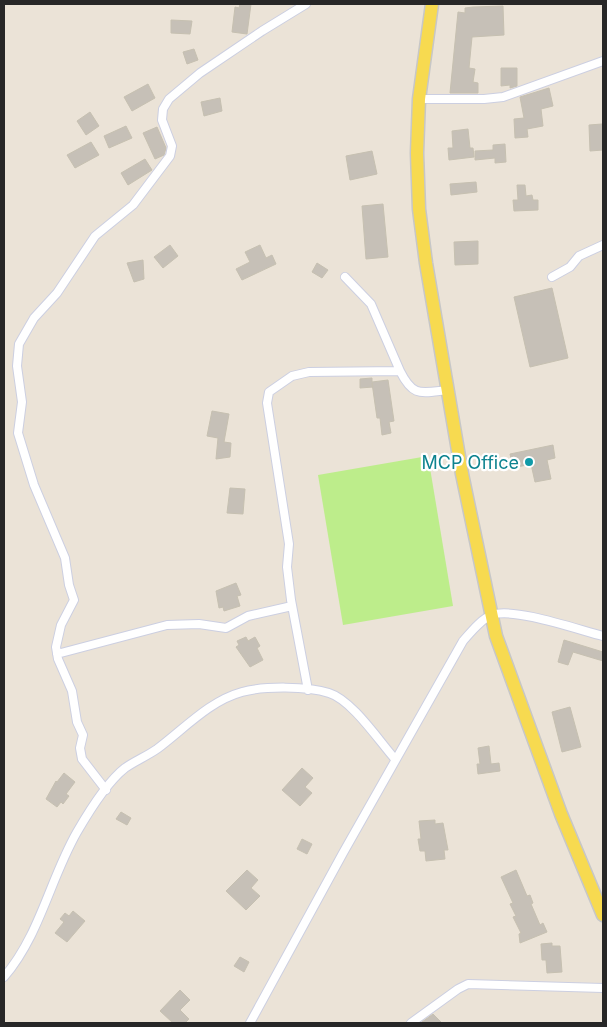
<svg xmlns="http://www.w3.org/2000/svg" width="607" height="1027" viewBox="0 0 607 1027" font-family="Inter,sans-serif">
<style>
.pitch{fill:#bded8b}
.building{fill:#c6c0b7;stroke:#c6c0b1}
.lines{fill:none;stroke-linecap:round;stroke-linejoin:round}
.street-casing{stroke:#cccfe1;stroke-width:10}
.primary-casing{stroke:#c7c7c7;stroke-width:15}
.street{stroke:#fff;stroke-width:8}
.primary{stroke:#f7da50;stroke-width:12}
.culture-dot{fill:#0f9aa8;stroke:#fff;stroke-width:2}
.labels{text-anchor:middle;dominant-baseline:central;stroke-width:4.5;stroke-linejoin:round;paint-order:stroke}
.culture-label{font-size:18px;fill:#0d838f;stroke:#fff;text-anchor:end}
</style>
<rect width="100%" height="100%" fill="#ebe3d7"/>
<path class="pitch" d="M428,456L453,606L343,625L318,475Z"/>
<path class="building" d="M240,4H251L247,34L232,32L235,7L239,8Z
M503,6L504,35L472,37L469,68L475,69L473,82L478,83V93H450L458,12L465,13V8L473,7Z
M171,20L192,21L190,34L171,33Z
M194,49L198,60L187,64L183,52Z
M501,68H517V86L510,88V85L501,86Z
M148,84L155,98L132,111L124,97Z
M549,88L553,106L541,109L543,126L527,129L528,137L515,138L514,119L524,118L520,97Z
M220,98L222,111L204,116L201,102Z
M90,112L99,126L86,135L77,121Z
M602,124L603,150L590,151L589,125Z
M126,126L132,138L109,148L104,136Z
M157,127L166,148L164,155L155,159L143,133Z
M468,129L470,148H473L474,157L449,160L448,148H453L452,131Z
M91,142L99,155L75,168L67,155Z
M505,144L506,162L495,163V158L475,160V151L493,150V145Z
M372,151L377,174L350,180L346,156Z
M145,159L152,170L128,185L121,173Z
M476,182L477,192L451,195L450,184Z
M517,185H525L526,196L532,195L533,200H538V210L514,211L513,200H518Z
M383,204L388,257L366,259L362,206Z
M478,241V264L455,265L454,242Z
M170,245L178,256L163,268L154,257Z
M260,245L266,258L272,255L276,264L242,280L236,269L250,262L245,252Z
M143,260L144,279L134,282L127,263Z
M317,263L328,270L322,278L312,272Z
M552,288L568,358L530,367L514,297Z
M372,378V382L388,380L394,421L389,422L391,433L382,435L380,418H377L372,383L373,387L360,388V379Z
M212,411L229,414L224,442L231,443L230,457L216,459L218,438L207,436Z
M553,445L555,458L547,460L551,479L535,482L531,464L513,468L510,454Z
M230,488L245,489L243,514L227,513Z
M236,583L241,595L237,596L240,606L224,611L223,607L219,608L216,591Z
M246,637L248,641L255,637L260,646L257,648L263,660L250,667L236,647L239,645L237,641Z
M564,640L603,652V661L573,652L568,665L558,662Z
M570,707L581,747L562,752L552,712Z
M489,746L491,764L499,763L500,771L478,774L477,764H480L478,748Z
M302,768L313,778L305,787L312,793L300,806L282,790Z
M64,773L75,782L66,794L69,796L63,804L61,802L57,807L46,799L56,781L57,782Z
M121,812L131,818L127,825L116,819Z
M435,820V824L443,823L448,850H444L445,859L426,861L425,851H420L418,839H421L419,821Z
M302,839L312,844L307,854L297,849Z
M247,870L258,880L251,888L260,896L246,910L226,891Z
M516,870L527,896L530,895L533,903L531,904L540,925L543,923L547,932L520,943L519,934L521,933L513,917L516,916L510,904L513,903L501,877Z
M73,911L85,921L67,942L55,933L64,922L60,919L65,913L69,916Z
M552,943V946H560L562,972L547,973L546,960H542L541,944Z
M240,957L249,962L244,972L234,966Z
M180,990L190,1000L180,1010L189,1019L185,1023H173L160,1011Z
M433,1014L442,1023H421L422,1022Z"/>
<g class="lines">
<defs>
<path id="street" d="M419,99H484L503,97L603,61
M345,277L371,304L400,371
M552,277L570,267L579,256L603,245
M57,654L167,625L199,624L226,628L248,616L292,606
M308,690L291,600L287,567L289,544L267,403L269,392L292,376L309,372L400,371C413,397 420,393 447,390
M106,790L82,759L80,748L83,735L77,722L72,691L58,659L56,647L61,625L74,600L69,585L65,558L34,485L18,433L22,402L17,366L19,344L34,318L57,293L95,236L133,205L170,156L172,146L162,120L163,109L169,99L200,73L262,31L306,4
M4,977C40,935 50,879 77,832C88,813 107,782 125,768C135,761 147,756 157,749C184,729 209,701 242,692C263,686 308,686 329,693C352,700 379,741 395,759
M250,1023L343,853L463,641C471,632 481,619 492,615C514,607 579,630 603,636
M411,1023L458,989L468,984L603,988"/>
<path id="primary" d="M432,4L419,99L417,153L419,209L426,263L462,474L496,636L561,814L603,915"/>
</defs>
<use href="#street" class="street-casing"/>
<use href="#primary" class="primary-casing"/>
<use href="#street" class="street"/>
<use href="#primary" class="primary"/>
</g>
<circle class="culture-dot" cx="529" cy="462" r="5"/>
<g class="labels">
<g class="culture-label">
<text x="519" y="462">MCP Office</text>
</g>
</g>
<rect width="607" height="1027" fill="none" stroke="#272727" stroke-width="10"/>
</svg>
